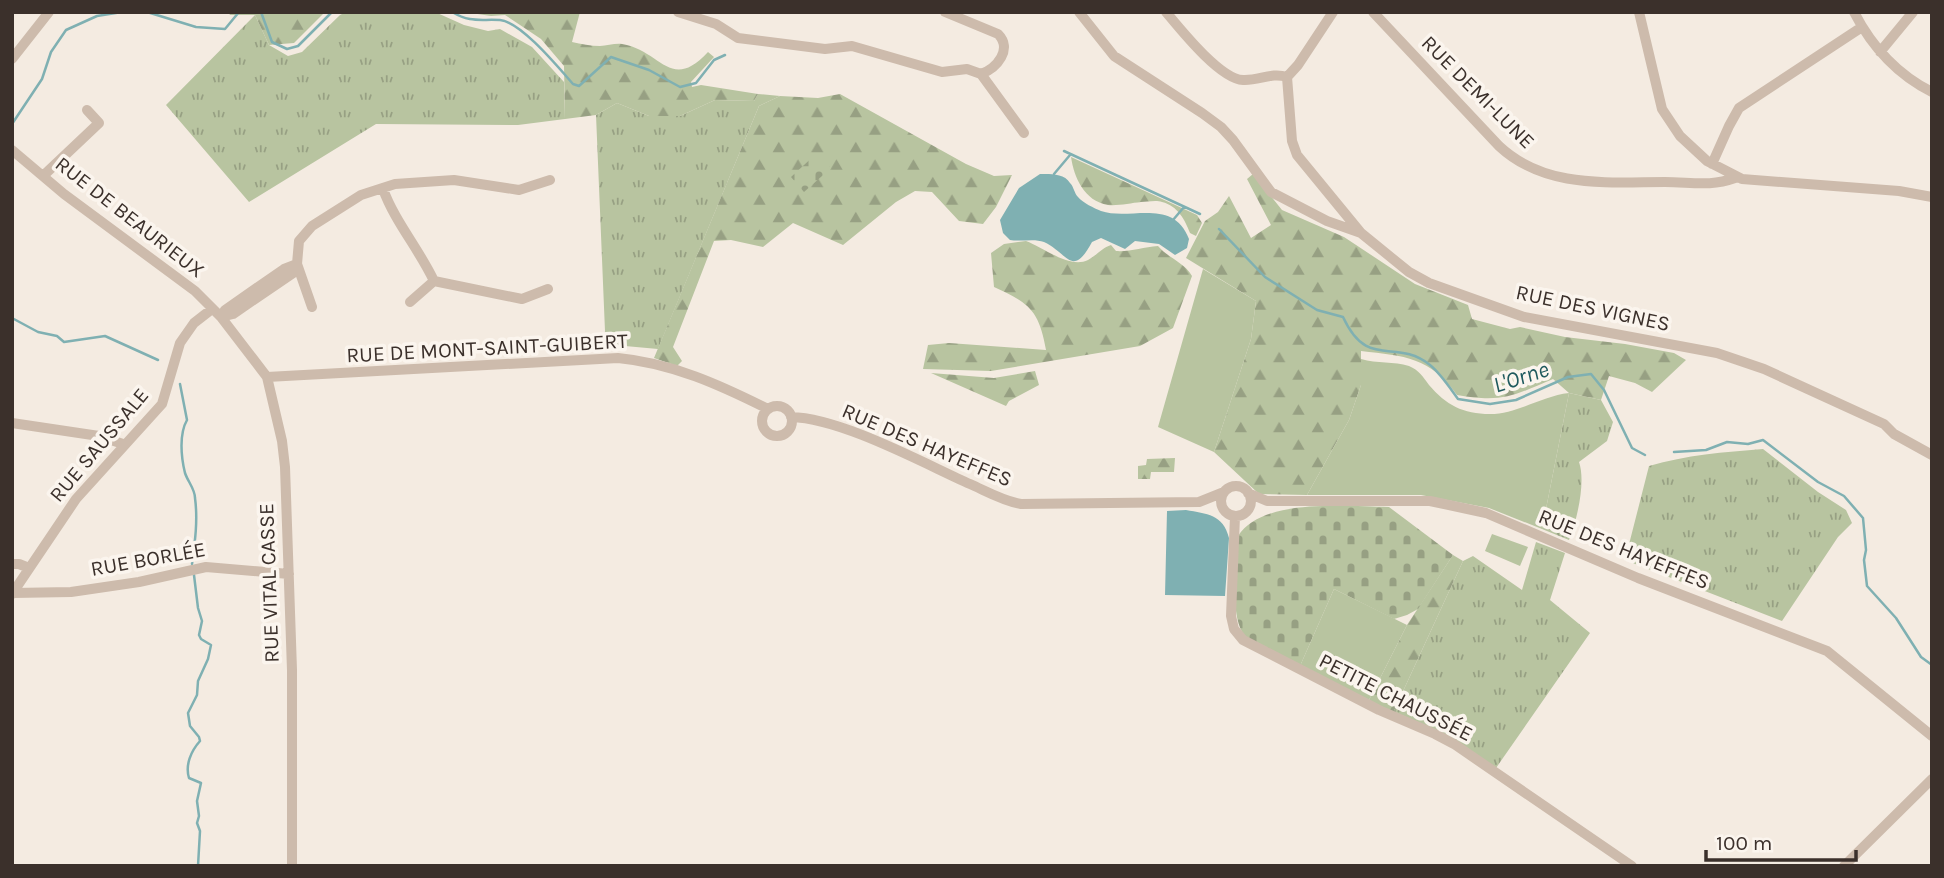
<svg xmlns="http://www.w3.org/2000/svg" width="1944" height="878" viewBox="0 0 1944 878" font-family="Karla,sans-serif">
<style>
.grass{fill:url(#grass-tufts)}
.forest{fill:url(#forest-firs)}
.cemetery{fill:url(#cemetery-stones)}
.park{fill:#b8c4a0}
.water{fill:#7fb0b2}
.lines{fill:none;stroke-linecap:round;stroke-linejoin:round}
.stream{stroke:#7fb0b2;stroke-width:2.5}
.minor{stroke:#cdbbac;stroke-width:10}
.labels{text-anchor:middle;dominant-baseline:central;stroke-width:7;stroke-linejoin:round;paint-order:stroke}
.street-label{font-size:21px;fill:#3b302b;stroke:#fbf5ee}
.water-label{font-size:23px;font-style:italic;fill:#1f5a5e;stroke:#fbf5ee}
</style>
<defs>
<pattern id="grass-tufts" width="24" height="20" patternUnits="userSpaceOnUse" patternTransform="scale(1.75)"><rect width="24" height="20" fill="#b8c4a0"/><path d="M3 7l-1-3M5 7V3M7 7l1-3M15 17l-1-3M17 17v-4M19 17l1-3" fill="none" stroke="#97a083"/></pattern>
<pattern id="forest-firs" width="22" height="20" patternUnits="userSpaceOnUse" patternTransform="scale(1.75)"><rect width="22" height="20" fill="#b8c4a0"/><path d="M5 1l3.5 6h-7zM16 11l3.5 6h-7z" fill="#97a083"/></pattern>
<pattern id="cemetery-stones" width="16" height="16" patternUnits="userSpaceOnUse" patternTransform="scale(1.75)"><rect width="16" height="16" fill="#b8c4a0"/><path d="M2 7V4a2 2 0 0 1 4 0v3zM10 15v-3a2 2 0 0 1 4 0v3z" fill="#97a083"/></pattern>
</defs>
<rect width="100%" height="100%" fill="#f4ebe1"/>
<path class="grass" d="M346,12H435L464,25L488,31L500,29L532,47L564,82L565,119L518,125L376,124L249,202L166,105L255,15L269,45L288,56L302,52L340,15Z
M758,94L780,96L759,106L658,349L603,344L605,331L596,115L617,103L649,116H680L715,100L754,101Z
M1569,393L1601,400L1613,422L1607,441L1579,462C1586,482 1577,520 1569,540L1542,529Z
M1763,449L1818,492L1846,510L1852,523L1838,537L1782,621L1625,560L1649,466C1686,455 1724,452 1763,449Z
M1536,542L1565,553L1550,600L1590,633L1496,768L1393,713L1463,561L1473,556L1522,590Z"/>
<path class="forest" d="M228,12H325L294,43L269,45L255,15H230Z
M464,12H580L572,42C581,44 591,46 600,46C607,46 615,43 622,44C661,50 670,93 708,52L714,57L691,82L692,87L701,85L758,94L754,101L715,100L680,116H649L617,103L596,115L565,119L564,66L541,39L505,15L491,16Z
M840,94L966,164L994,176L1012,175L996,207L983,224L959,221L932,192L915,191L896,202L843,245L793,223L763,247L731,240L714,241L673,347L682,361L677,366L654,358L759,106L780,96L818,98Z
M1071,157L1197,215L1202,223L1196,236L1190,233C1185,220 1178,206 1162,202C1156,200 1147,202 1141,202C1131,203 1118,206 1108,205C1084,201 1074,177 1071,157Z
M1253,174L1282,210L1344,237L1415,284L1468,305L1472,319L1510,329L1520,327L1565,337L1625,344L1674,353L1686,360L1652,392L1635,383L1609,376L1601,400L1569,393L1553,379C1513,396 1502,403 1457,395C1430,357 1405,356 1361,351V385L1349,420L1307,495L1259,494L1214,452L1251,339L1256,301L1186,258L1205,221L1218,212L1229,196L1251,238L1271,225L1247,179Z
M1026,241C1043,247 1069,269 1088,260C1097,255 1102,248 1111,245L1116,251C1130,252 1143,247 1158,246C1168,258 1184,262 1192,276L1173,328L1140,346L991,371L923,369L928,345L949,343L1046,350C1039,310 1029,303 994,287L991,253L1004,244Z
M1035,371L1039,385L1009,401L1006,406L931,373L994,378Z
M1175,458L1174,472H1151L1150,479H1138V466L1146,465L1147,459Z
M1453,555L1463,561L1393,713L1369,700L1407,625Z"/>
<path class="cemetery" d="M817,153L831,168L804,192L791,177Z
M1389,507L1453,555L1418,609L1407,615L1394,619L1334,589L1300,666L1246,638C1228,617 1237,563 1238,536C1263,497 1347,507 1389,507Z"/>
<path class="park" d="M1203,269L1256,301L1251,339L1214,452L1158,427Z
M1361,359C1377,364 1394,361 1409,366C1419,370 1423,377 1429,385C1446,405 1463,414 1490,414C1517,414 1542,396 1569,393L1542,529L1489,508L1421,495H1307L1349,420L1361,385Z
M1492,534L1528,547L1520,566L1485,551Z
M1334,589L1407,625L1369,700L1300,666Z"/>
<path class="water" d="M1040,174C1050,174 1064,173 1070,183C1074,187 1074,193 1078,197C1083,203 1094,208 1101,211C1130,221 1173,197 1189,239L1187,248L1175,255L1159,244L1135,241L1125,249L1101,238L1092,242C1072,279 1068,253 1044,242C1034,238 1021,242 1010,240L1003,233L1000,220L1019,188Z
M1186,510C1207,514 1223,514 1229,538L1225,596L1165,595L1167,511Z"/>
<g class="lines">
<path class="stream" d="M147,12L196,27L225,29L239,12
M261,12L272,42L287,49L298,46L332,12
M452,12C471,23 479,19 500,20C521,22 558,67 573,84L579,86L611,57L649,70L680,87L696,83L714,60L725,55
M12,124L42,79L51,52L66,30L97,16L122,12
M1064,151L1200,214
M1054,174L1070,155
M1173,220L1184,207
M1219,229L1265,277L1317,310L1343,317C1368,371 1395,337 1430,365C1441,374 1450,388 1458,399L1490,404L1516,400L1568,377L1591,374L1604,390L1632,448L1645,455
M12,318L38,332L57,336L64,342L105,336L158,360
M180,384L187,420C179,434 181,457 185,473C188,482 195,489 195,498C198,520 195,542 192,564
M1674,452L1706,450L1727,442L1748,444L1763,440L1818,482L1844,496L1863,518L1866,550L1864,560L1867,586L1896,618L1921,657L1932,665
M194,575L198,608L202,621L199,635L201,639L211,645L208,659L198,681L197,695L188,713L190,726L199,737L200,741C191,751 185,765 189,778L201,783L197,801L199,816L197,823L200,831L198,866"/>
<path class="minor" d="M678,12L716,24L738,38L825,49L852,46L942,72L967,69L981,74C997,68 1013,49 998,34L945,12
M1079,12L1114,56L1202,113L1221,127L1233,140L1271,192L1327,221L1361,233
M1166,12C1181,30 1220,79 1243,80C1259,81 1271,72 1287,77L1292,141L1297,155L1361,233L1409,272L1429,283L1524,317L1717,353L1764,369L1884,424L1894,434L1932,455
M1373,12L1499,146C1545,189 1607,182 1665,182C1691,182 1710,187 1735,178
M1639,12L1662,109L1680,136L1707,161L1742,179L1899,191L1932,197
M1854,12C1872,47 1896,74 1932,92
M1880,52L1913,12
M12,59L49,12
M981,74L1024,133
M1287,77L1298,65L1333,12
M12,150L64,194L195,291L221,317L267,377L282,441L285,467L292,670V866
M1712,164L1729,126L1739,108L1862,27
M44,175L99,123L87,110
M383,189C395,222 419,249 434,281L522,299L548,289
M410,302L434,281
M312,307L297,264L299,241L312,226L361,195L395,184L454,180L519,190L550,180
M221,317L233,314L293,273L297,264
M221,317L225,310L284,269L297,264
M267,377L618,358C672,363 720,385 768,409
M762 421a15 15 0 1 1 30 0a15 15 0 1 1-30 0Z
M791,417C841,418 923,463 970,484C986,491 1003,501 1021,504L1199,502L1224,492
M12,423L99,436L123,444
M1221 501a15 15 0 1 1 30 0a15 15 0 1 1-30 0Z
M1248,493L1267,501H1430L1486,513L1638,578L1827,651L1932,736
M1235,516L1231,616L1234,629L1243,640L1379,710L1435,734L1454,744L1632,866
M12,564H19L29,568
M13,593L71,592L139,582L206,567L289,574
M12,594L76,499L162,404L180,343L194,323L212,309
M1844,866L1932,779"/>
</g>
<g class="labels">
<g class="street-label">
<text transform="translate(1478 92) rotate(45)">RUE DEMI-LUNE</text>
<text transform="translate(130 217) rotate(38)">RUE DE BEAURIEUX</text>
<text transform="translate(1593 308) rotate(12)">RUE DES VIGNES</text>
<text transform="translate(487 348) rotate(-3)">RUE DE MONT-SAINT-GUIBERT</text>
<text transform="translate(99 445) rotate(-50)">RUE SAUSSALE</text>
<text transform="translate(927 445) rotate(23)">RUE DES HAYEFFES</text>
<text transform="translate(1624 549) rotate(22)">RUE DES HAYEFFES</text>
<text transform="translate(148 559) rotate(-10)">RUE BORLÉE</text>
<text transform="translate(269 583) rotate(-92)">RUE VITAL CASSE</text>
<text transform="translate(1396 697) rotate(27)">PETITE CHAUSSÉE</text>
</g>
<g class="water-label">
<text transform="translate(1521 377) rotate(-18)">L'Orne</text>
</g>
</g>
<rect width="1944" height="878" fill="none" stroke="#3b302b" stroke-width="28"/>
<path d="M1706 850v10h150v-10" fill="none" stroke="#3b302b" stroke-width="3.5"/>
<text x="1716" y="850" font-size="21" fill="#3b302b" stroke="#fbf5ee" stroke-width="5" paint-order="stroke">100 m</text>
</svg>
